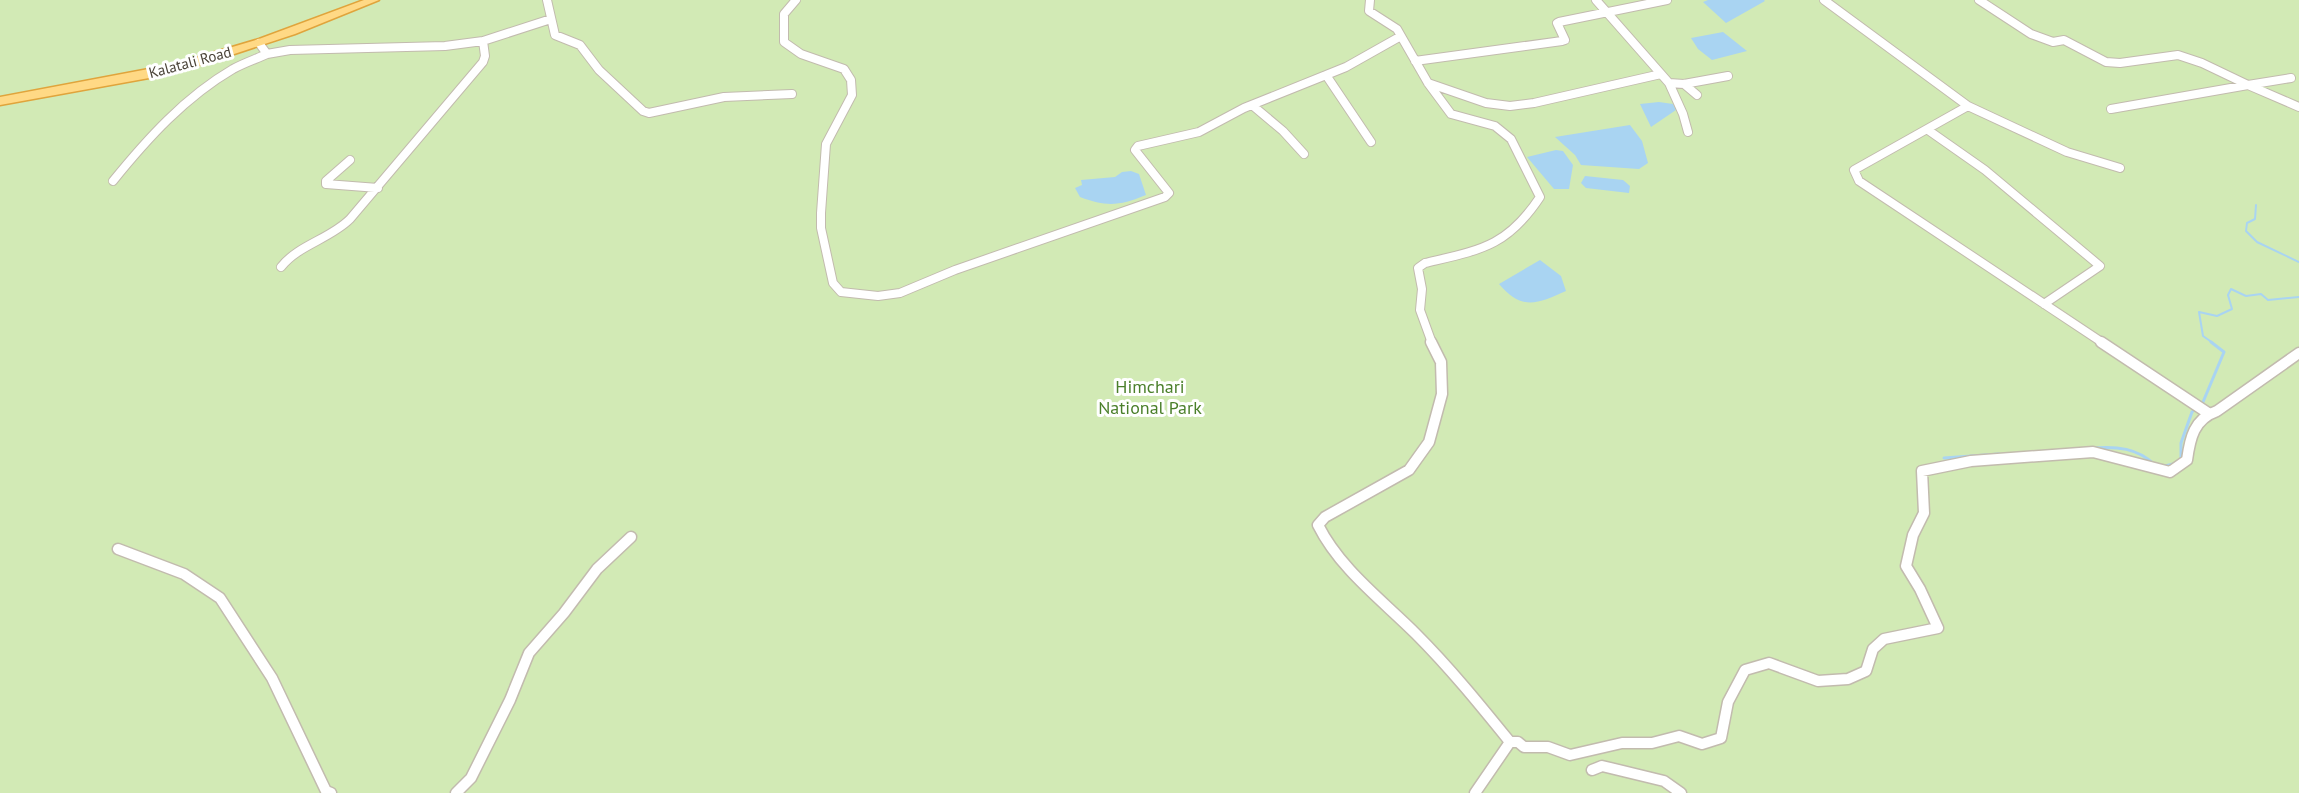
<svg xmlns="http://www.w3.org/2000/svg" width="2299" height="793" viewBox="0 0 2299 793" font-family="'PT Sans',sans-serif">
<style>
.green{fill:#d2eab5}
.water{fill:#a9d4f2}
.lines{fill:none;stroke-linecap:round;stroke-linejoin:round}
.stream-far1{stroke:#a9d4f2;stroke-width:2}
.stream{stroke:#a9d4f2;stroke-width:3}
.minor-far1-casing{stroke:#c2bbae;stroke-width:10}
.minor-casing{stroke:#c2bbae;stroke-width:13}
.trunk-casing{stroke:#e0a43c;stroke-width:3}
.minor-far1{stroke:#fff;stroke-width:8}
.minor{stroke:#fff;stroke-width:10}
.trunk{fill:#ffd985;fill-rule:evenodd}
.labels{text-anchor:middle;dominant-baseline:central;stroke-width:6;stroke-linejoin:round;paint-order:stroke}
.far-street-label{font-size:15px;fill:#4b4439;stroke:#fff}
.park-label{font-size:18px;fill:#4a7f2a;stroke:#fff}
</style>
<rect width="100%" height="100%" fill="#f6f3ec"/>
<path class="green" d="M0,0H2299V793H0Z"/>
<path class="water" d="M1708,0H1764L1765,1L1726,23L1703,2Z
M1723,32L1747,51L1712,60L1698,49L1691,38Z
M1659,102L1673,104L1676,110L1651,127L1640,104Z
M1630,125L1642,141L1648,163L1639,169L1581,165L1575,155L1555,137Z
M1556,150L1563,151L1573,165L1569,189H1554L1527,157Z
M1131,171L1139,174L1146,195C1119,206 1107,207 1080,197L1075,188L1082,185L1081,180L1115,177L1122,172Z
M1585,176L1623,180L1630,186L1629,193L1586,188L1581,183Z
M1540,260L1561,276L1566,291C1537,304 1522,311 1499,284Z"/>
<g class="lines">
<path class="stream-far1" d="M2256,205L2255,219L2247,223L2246,231L2257,242L2299,262
M2213,343L2203,336L2199,312L2217,316L2232,309L2228,295L2231,289L2246,296L2261,294L2268,300L2299,297"/>
<path class="stream" d="M2093,448C2116,446 2138,448 2155,465
M1944,458L1999,454
M2181,460V443L2192,412L2203,402L2224,352L2211,342
M2161,467L2177,463"/>
<defs>
<path id="minor-far1" d="M547,0L555,35L580,45L599,70L643,111L649,113L724,97L792,94
M796,0L784,14V42L801,54L844,69L851,80L852,95L826,144L821,213V228L833,283L841,292L878,296L900,293L955,270L1165,197L1169,193L1135,150L1138,146L1199,132L1244,108L1346,67L1401,36
M1370,0L1369,11L1397,29L1428,83L1451,114L1495,126L1511,139L1540,197C1507,247 1480,250 1425,263L1418,268L1422,289L1420,310L1432,343
M1596,0L1669,83L1683,114L1688,132
M1824,0L1968,106L1854,170L1859,181L2103,343
M1979,0L2031,34L2053,42L2064,40L2106,62L2120,63L2178,55L2202,63L2248,85L2291,78
M259,43L267,54L290,50L445,46L483,41L551,19
M1415,61L1562,41L1565,40L1557,23L1559,22L1667,0
M1326,75L1371,142
M1428,83L1486,103L1510,106L1534,103L1661,74
M1669,83L1684,84L1728,76
M1684,84L1697,95
M1252,105L1283,131L1304,154
M1968,106L2067,152L2120,168
M2111,109L2248,85L2299,107
M1928,130L1985,170L2100,266L2044,304
M350,160L326,181V184L378,188
M113,181C147,139 185,97 233,69C244,63 256,59 267,54
M281,267C298,245 330,239 350,219L483,62L485,56L483,41"/>
<path id="minor" d="M1431,342L1441,362L1442,394L1429,442L1409,470L1325,517L1318,525C1340,569 1382,600 1416,634C1450,668 1480,705 1510,742
M2101,342L2208,413
M118,549L184,574L220,598L272,678L326,791L331,793
M1592,770L1602,766L1664,781L1681,793
M456,793L471,778L510,700L529,653L564,613L597,569L631,537
M1475,793L1510,742H1518L1524,747H1548L1570,755L1622,743H1652L1679,736L1702,744L1721,738L1728,702L1745,670L1769,663L1818,681L1848,679L1866,671L1873,649L1884,639L1938,628L1920,589L1906,566L1913,535L1924,513L1922,471L1971,461L2093,452L2170,472L2187,460C2190,438 2194,419 2217,411L2299,353"/>
<path id="trunk" d="M364,0H379L295,34L210,62L149,78L0,105V97L175,64L259,39Z"/>
</defs>
<use href="#minor-far1" class="minor-far1-casing"/>
<use href="#minor" class="minor-casing"/>
<use href="#trunk" class="trunk-casing"/>
<use href="#minor-far1" class="minor-far1"/>
<use href="#minor" class="minor"/>
<use href="#trunk" class="trunk"/>
</g>
<g class="labels">
<g class="far-street-label">
<text transform="translate(190 62) rotate(-15)">Kalatali Road</text>
</g>
<g class="park-label">
<text x="1150" y="386">Himchari<tspan x="1150" dy="21">National Park</tspan></text>
</g>
</g>
</svg>
